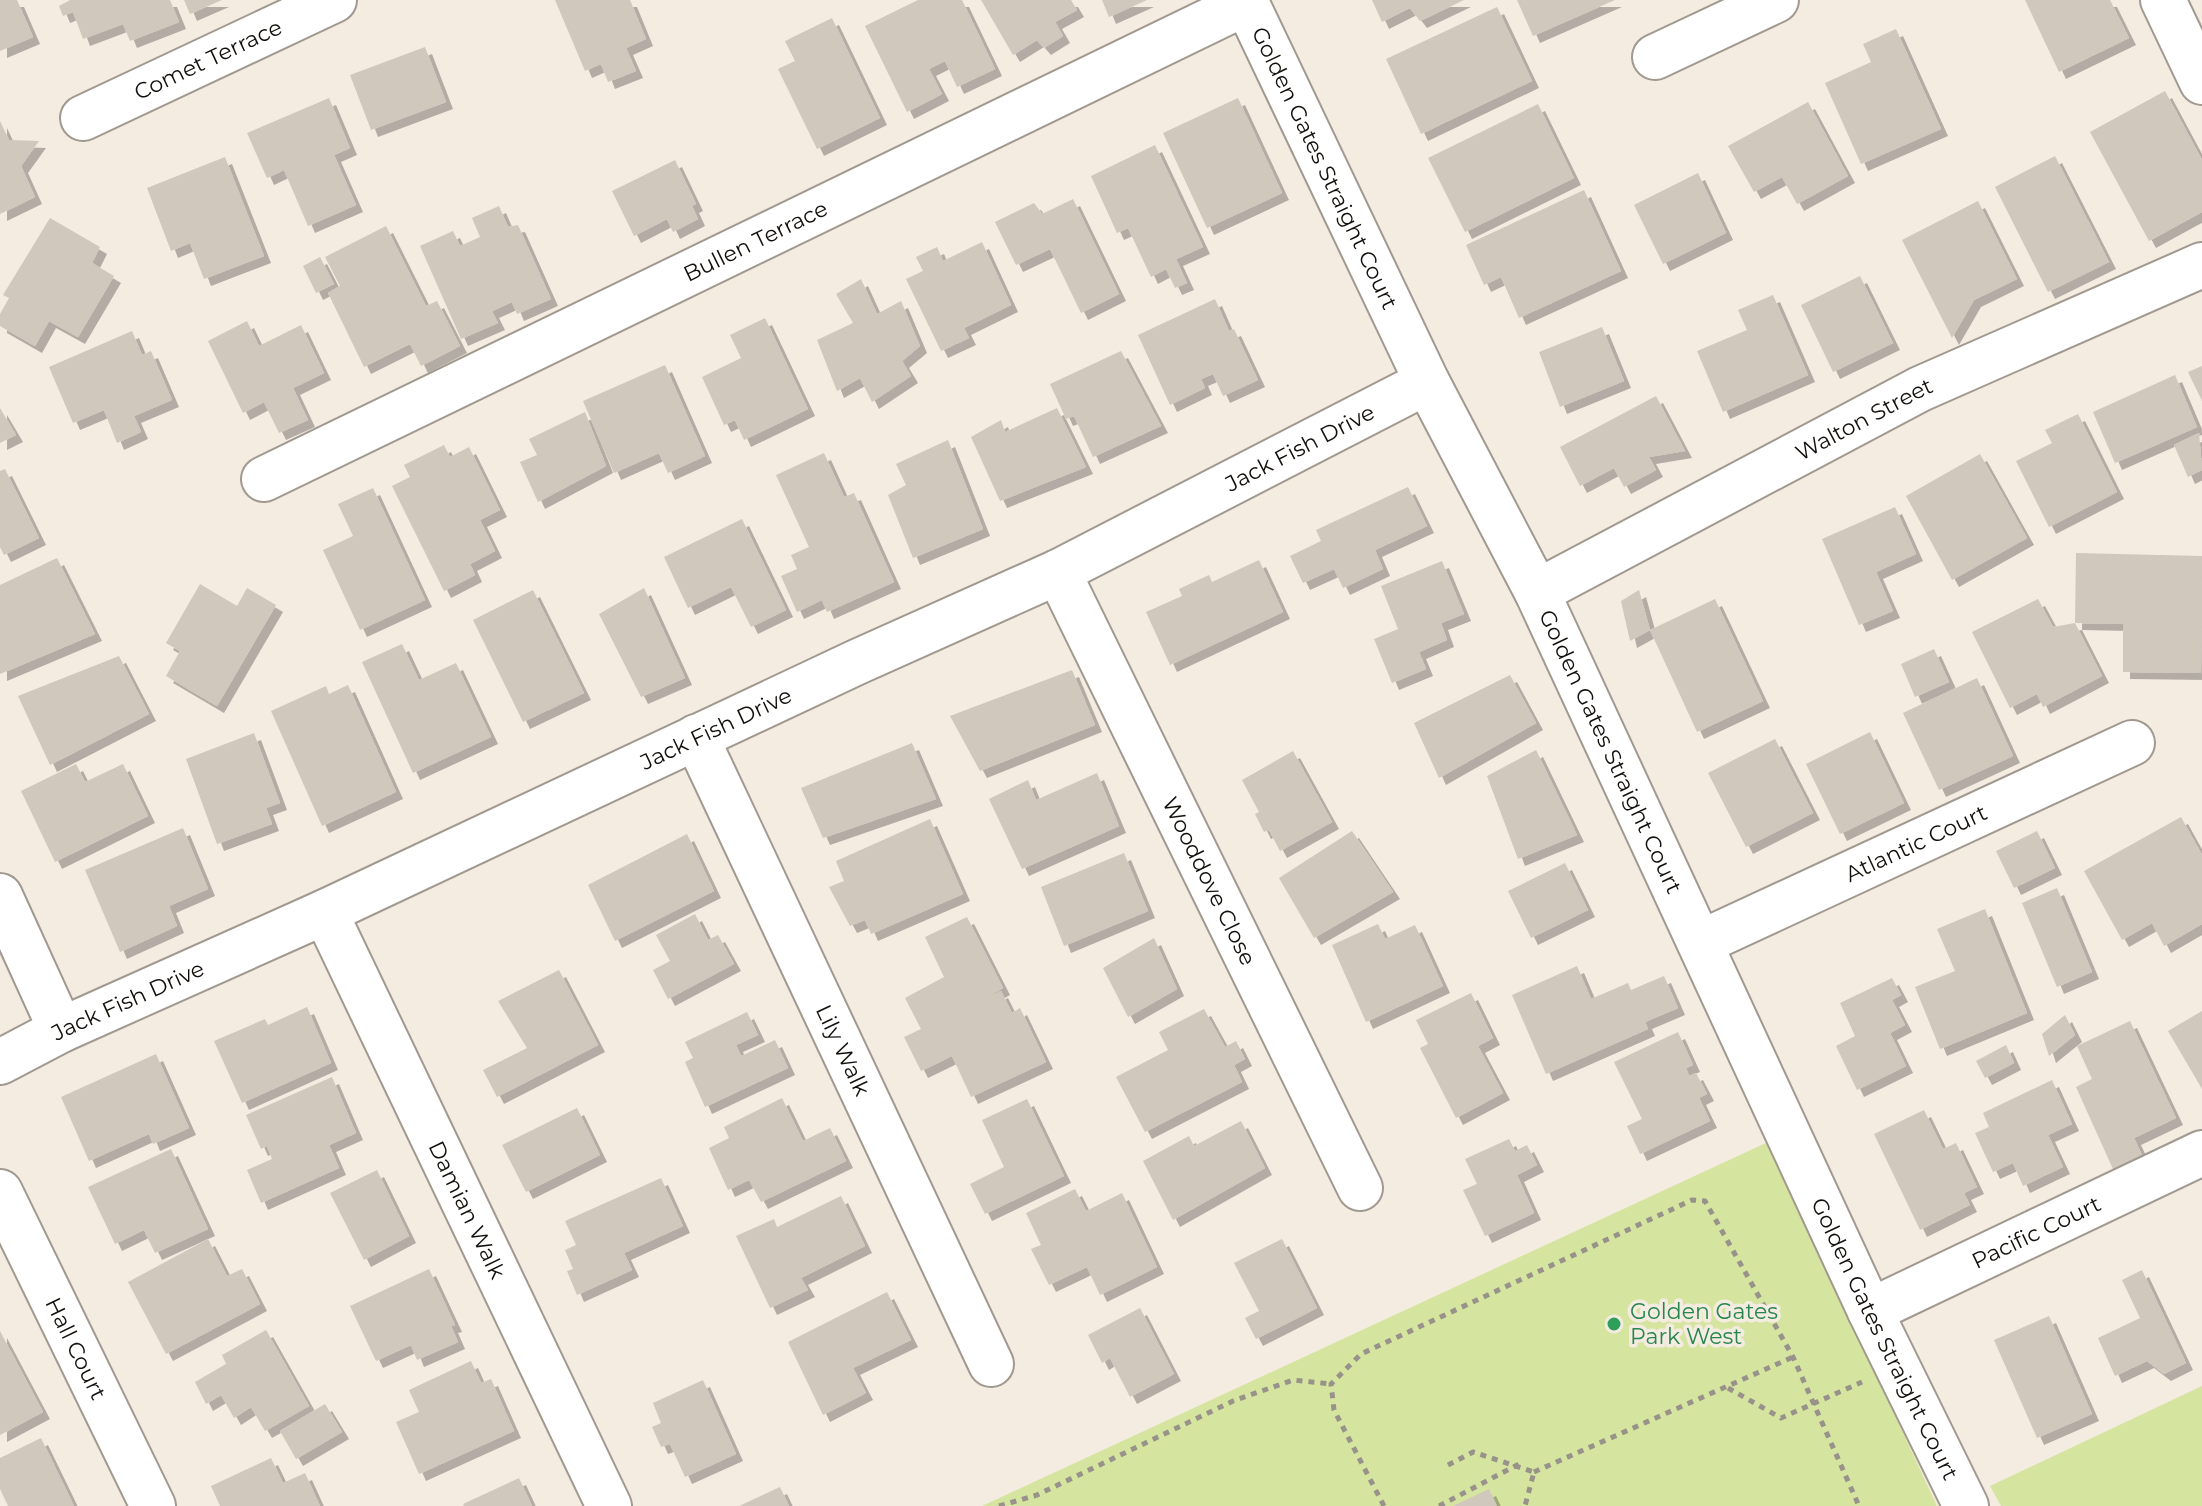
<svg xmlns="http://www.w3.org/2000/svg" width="2202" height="1506" viewBox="0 0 2202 1506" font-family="Montserrat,sans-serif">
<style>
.green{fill:#d5e59f}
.building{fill:#d0c7bd;filter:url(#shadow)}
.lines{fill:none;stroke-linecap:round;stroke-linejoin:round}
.minor-casing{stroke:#a1998f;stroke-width:48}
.path{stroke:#98928a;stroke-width:5;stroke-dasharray:6 6;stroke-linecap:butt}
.minor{stroke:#fff;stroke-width:44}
.leisure-dot{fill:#2e9e5b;stroke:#f4ebe1;stroke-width:3}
.labels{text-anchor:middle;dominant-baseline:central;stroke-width:7;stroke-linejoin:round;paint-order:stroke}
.street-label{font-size:22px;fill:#13100c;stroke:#f4ebe1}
.leisure-label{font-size:22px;fill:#27864d;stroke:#f4ebe1;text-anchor:start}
</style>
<defs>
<filter id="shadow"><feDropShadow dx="7" dy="7" stdDeviation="0" flood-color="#0004"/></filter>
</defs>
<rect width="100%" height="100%" fill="#f4ebe1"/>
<path class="green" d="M1768,1142L1937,1506H982Z
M2202,1386V1506H2001L1990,1486Z"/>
<path class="building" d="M0,0H17L33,37L0,51Z
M70,0H170L179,22L130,41L123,24L83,39L73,12L63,16L59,6Z
M184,0H222L190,14Z
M555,0H630L646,39L626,48L636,71L608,82L601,64L585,71Z
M918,0H962L995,69L957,87L945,61L929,69L942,94L907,112L865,26Z
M981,0H1071L1077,10L1055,22L1063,36L1044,48L1037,40L1013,55Z
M1102,0H1147L1109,17Z
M1372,0H1464L1420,21L1410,8L1382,22Z
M1517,0H1615L1533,36Z
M2025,0H2110L2129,38L2059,72Z
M1497,7L1532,81L1421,134L1386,59Z
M832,18L880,118L817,149L778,69L795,61L785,41Z
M1896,29L1941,129L1861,164L1825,83L1871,62L1863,44Z
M425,47L446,102L371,130L350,75Z
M2165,91L2202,160V212L2149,241L2090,132Z
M329,98L350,148L334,155L356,205L308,226L284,170L267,178L247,133Z
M1238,98L1282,193L1207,228L1163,133Z
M1808,102L1848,176L1797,204L1782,177L1754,192L1728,146Z
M1538,104L1574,178L1465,232L1428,158Z
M0,121L9,140L39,141L21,166L35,197L0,214Z
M1155,145L1203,247L1176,259L1187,283L1175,288L1166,269L1151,277L1128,228L1117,233L1091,176Z
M2055,156L2109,262L2048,292L1995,187Z
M225,157L264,256L204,279L190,243L171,251L147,188Z
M675,160L696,204L692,206L698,219L673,232L667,219L634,236L612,191Z
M1698,173L1726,233L1663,264L1634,205Z
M1584,190L1621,271L1519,318L1501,277L1484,285L1466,245Z
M1073,199L1119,294L1081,313L1050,249L1016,265L995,222L1034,203L1042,214Z
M1978,201L2017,279L1974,300L1952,338L1902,240Z
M499,206L508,227L518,225L551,299L517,314L512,302L492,311L498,323L461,339L420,246L453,231L460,246L480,237L472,218Z
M50,218L100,247L92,263L114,276L78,337L49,321L35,346L0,326V314L9,298L3,295Z
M386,226L426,306L437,301L460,346L421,366L410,344L364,367L328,293L340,286L325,257Z
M982,242L1011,305L964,328L969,338L941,351L906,279L923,271L916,257L937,247L943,261Z
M320,257L334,284L316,293L303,266Z
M1860,276L1893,343L1833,372L1801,305Z
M861,279L877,314L901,301L920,346L902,361L911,376L872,402L860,378L837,391L817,340L853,323L836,294Z
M1773,295L1808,375L1723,412L1697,351L1747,330L1738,310Z
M1215,299L1229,331L1234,329L1258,380L1223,396L1213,374L1201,379L1205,388L1170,405L1138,335Z
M765,318L808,409L744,440L735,420L724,425L702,377L741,358L730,335Z
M247,321L259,346L301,325L324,373L293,388L308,420L279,433L264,402L243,413L208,341Z
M1602,327L1624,381L1560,407L1539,352Z
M132,331L142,355L151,351L172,400L134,416L141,432L117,443L104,410L73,423L49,367Z
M1121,351L1161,426L1093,457L1074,416L1066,419L1050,384Z
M665,365L705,456L668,473L659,453L614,473L583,401Z
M2202,366V401L2188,372Z
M2175,375L2197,427L2115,463L2093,412Z
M1656,396L1685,451L1649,457L1656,470L1624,487L1614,468L1580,486L1560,447Z
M0,408L16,435L0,443Z
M1057,408L1086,467L1000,501L971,437L1001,420L1005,432Z
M585,412L606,466L538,502L520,462L537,455L529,439Z
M2078,414L2117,492L2049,527L2016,461L2052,443L2045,430Z
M2199,433L2202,470L2188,477L2174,445Z
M948,440L983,529L913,558L888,495L906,485L896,464Z
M444,445L450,457L469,447L500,510L480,520L495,551L470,564L475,575L444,591L392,486L410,477L404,465Z
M824,453L844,497L854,493L894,582L827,612L822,600L797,612L781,576L797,569L791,555L809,547L776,475Z
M1980,454L2027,538L1952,580L1906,496Z
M5,469L39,538L4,555L0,547V471Z
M1408,487L1427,526L1375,550L1383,569L1343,588L1334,569L1303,583L1290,556L1321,541L1316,530Z
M373,488L425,600L360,630L323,550L353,536L338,504Z
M1895,507L1916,554L1876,572L1893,611L1859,625L1822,539Z
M742,519L786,610L751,627L731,587L688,608L664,557Z
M2076,553L2202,556L2201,673L2123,672V624L2075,623Z
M57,558L95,634L0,674V585Z
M1259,560L1283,612L1170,665L1146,612L1182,596L1179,589L1209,575L1212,582Z
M1442,561L1464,614L1441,623L1447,640L1419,652L1426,669L1392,683L1374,639L1398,629L1381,586Z
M200,584L237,606L247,588L276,605L217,706L166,676L180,651L166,643Z
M644,588L685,678L641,697L599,614Z
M533,590L584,693L523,722L473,620Z
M1639,590L1650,630L1630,641L1621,601Z
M1715,599L1763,701L1697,732L1650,630Z
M2038,599L2053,627L2075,623L2102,676L2043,707L2037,694L2010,708L1972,632Z
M402,644L419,680L456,663L491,737L413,773L362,662Z
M1934,649L1949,682L1915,697L1901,664Z
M119,656L149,714L50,765L18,696Z
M1072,670L1095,725L980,771L950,716Z
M1510,675L1536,723L1439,778L1414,723Z
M1977,678L2013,756L1939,790L1903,713Z
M348,685L396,792L322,826L271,711L326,686L329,694Z
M1870,732L1904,803L1840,834L1806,764Z
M254,733L280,803L266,808L272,824L217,844L186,759Z
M1775,739L1813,813L1746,847L1708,773Z
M912,743L936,799L823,838L801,788Z
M1536,750L1577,835L1518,859L1487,776Z
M1293,751L1332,822L1280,851L1269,830L1264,832L1255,814L1259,812L1242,780Z
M76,764L85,782L123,764L148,816L55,862L21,791Z
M1097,773L1119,826L1022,869L989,799L1028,780L1036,800Z
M2181,817L2202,855V924L2164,946L2152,923L2122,940L2084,871Z
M930,819L963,894L871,934L865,920L850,926L829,887L844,881L836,861Z
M183,828L208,889L169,906L177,926L120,952L85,870Z
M1352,831L1393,892L1314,938L1279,878Z
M2037,831L2055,868L2014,888L1996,851Z
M687,834L714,891L615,941L588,885Z
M1124,853L1148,911L1064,946L1041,887Z
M1565,863L1588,910L1531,938L1508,891Z
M2057,888L2092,972L2057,987L2022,903Z
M1985,909L2027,1013L1940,1049L1915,987L1955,971L1937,929Z
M695,914L708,940L718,935L734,964L668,999L653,970L670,961L656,935Z
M967,917L1003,988L982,1000L1001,991L1012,1013L1020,1008L1046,1062L971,1097L952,1056L921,1071L904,1037L921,1029L905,998L944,977L925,937Z
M1378,924L1385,939L1415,925L1443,986L1366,1022L1332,945Z
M1154,938L1177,989L1128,1017L1103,968Z
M1577,966L1591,999L1628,983L1631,990L1664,976L1678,1008L1645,1022L1648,1029L1546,1074L1512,995Z
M559,970L598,1045L497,1097L483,1070L527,1048L498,1001Z
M1892,978L1901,995L1892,1000L1905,1025L1890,1033L1906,1066L1857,1090L1836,1046L1855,1036L1840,1003Z
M1471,993L1493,1038L1478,1046L1503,1093L1456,1118L1420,1048L1428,1044L1416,1020Z
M307,1007L331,1063L242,1103L214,1041L265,1019L268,1025Z
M1204,1009L1225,1047L1236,1041L1245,1059L1234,1065L1242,1082L1145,1132L1116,1077L1168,1050L1159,1032Z
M2202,1011V1089L2168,1031Z
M747,1012L758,1035L736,1045L741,1056L775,1040L788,1068L705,1107L685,1062L693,1058L685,1042Z
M2065,1015L2075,1035L2049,1056L2042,1034Z
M2130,1021L2176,1118L2134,1138L2146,1164L2117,1178L2076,1087L2092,1079L2077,1046Z
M1678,1032L1693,1065L1686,1068L1689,1076L1696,1073L1707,1094L1699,1098L1710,1121L1640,1154L1627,1126L1642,1119L1614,1062Z
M2006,1045L2014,1063L1985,1078L1976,1061Z
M156,1054L189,1128L153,1144L149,1134L89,1161L61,1097Z
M332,1077L356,1133L329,1145L339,1168L261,1203L247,1170L272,1159L267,1146L261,1149L246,1115Z
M2052,1080L2072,1124L2048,1135L2063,1167L2023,1186L2013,1163L1993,1172L1975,1133L1989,1127L1983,1113Z
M782,1098L803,1141L830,1128L846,1161L761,1202L749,1180L728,1190L709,1148L729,1138L724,1127Z
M1027,1099L1064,1176L985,1214L970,1184L1004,1167L982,1120Z
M577,1108L600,1155L526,1192L502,1145Z
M1924,1110L1943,1149L1956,1143L1977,1187L1964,1193L1970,1205L1920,1230L1874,1134Z
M1241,1121L1265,1168L1173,1220L1143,1161L1189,1136L1194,1146Z
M1509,1139L1515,1151L1527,1145L1537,1165L1517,1175L1534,1213L1485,1236L1463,1190L1477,1184L1465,1159Z
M171,1149L208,1229L155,1253L144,1230L115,1244L88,1187Z
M377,1170L409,1236L364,1260L330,1193Z
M661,1178L683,1226L624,1253L632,1270L577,1295L567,1271L573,1269L565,1250L576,1245L565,1221Z
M1075,1189L1086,1211L1122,1193L1157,1267L1100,1295L1087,1267L1049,1285L1031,1249L1041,1245L1026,1213Z
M841,1196L865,1246L801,1278L808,1290L770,1308L736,1236L774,1219L777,1227Z
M208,1239L227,1276L242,1269L260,1304L166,1354L128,1282Z
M1282,1239L1317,1308L1256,1339L1245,1318L1259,1311L1234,1263Z
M429,1269L455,1325L451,1326L458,1342L417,1360L411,1345L376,1361L350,1306Z
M2142,1270L2186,1363L2164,1374L2147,1361L2115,1376L2098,1338L2140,1318L2122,1280Z
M887,1292L911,1340L853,1368L866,1393L823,1415L788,1342Z
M1140,1308L1174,1374L1130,1397L1110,1358L1102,1363L1088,1335Z
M2049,1316L2092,1414L2037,1438L1994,1340Z
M266,1330L309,1406L265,1431L251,1407L234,1418L221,1395L206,1404L195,1382L226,1364L222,1355Z
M0,1331L43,1412L0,1435Z
M471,1361L481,1383L491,1379L514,1431L419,1474L396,1422L419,1412L409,1390Z
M703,1380L736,1454L685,1477L670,1444L661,1447L652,1427L661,1423L653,1403Z
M325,1404L342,1432L296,1459L280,1431Z
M41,1438L74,1506H8L0,1489V1458Z
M271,1458L283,1483L305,1473L320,1506H220L211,1486Z
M519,1478L532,1506H464L463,1504Z
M780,1487L789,1506H739Z
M1489,1489L1497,1506H1453Z"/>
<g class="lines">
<defs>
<g id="minor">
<path id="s1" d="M1245,0L1427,382L1537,592L1870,1311L1966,1506"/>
<path d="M2163,0L2202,82"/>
<path d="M1655,57L1776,0"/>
<path id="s2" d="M83,118L334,0"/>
<path id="s3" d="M264,479L1246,3"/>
<path id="s4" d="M1058,572L1360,1188"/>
<path id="s5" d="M1537,592L1920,389L2202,265"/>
<path id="s6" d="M696,737L991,1364"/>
<path d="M0,896L61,1030"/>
<path id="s7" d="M325,912L609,1506"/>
<path id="s8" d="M1700,943L2132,743"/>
<path id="s9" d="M0,1062L61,1030L325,912L857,662L1058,572L1427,382"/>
<path id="s10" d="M0,1192L153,1506"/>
<path id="s11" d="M1870,1311L2202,1153"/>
</g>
</defs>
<use href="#minor" class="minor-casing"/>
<path class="path" d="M1728,1388L1781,1418L1862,1382
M1448,1465L1473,1452L1534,1472L1525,1506
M1534,1472L1793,1357
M999,1506L1037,1495L1233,1401L1293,1380L1331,1384
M1384,1506L1334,1410L1331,1384L1361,1354L1692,1200L1705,1201L1793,1357L1859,1506
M1439,1506L1519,1464"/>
<use href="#minor" class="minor"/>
</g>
<circle class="leisure-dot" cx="1614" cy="1324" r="8"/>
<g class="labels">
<g class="street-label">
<text stroke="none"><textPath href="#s2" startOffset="138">Comet Terrace</textPath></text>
<text stroke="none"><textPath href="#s1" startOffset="186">Golden Gates Straight Court</textPath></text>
<text stroke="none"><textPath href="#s3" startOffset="546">Bullen Terrace</textPath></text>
<text stroke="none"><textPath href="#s5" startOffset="370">Walton Street</textPath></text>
<text stroke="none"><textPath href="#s9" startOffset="1438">Jack Fish Drive</textPath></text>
<text stroke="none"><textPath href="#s9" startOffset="790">Jack Fish Drive</textPath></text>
<text stroke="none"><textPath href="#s1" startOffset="836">Golden Gates Straight Court</textPath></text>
<text stroke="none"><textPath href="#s8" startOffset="238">Atlantic Court</textPath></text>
<text stroke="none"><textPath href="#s4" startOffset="344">Wooddove Close</textPath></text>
<text stroke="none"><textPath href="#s9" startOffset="142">Jack Fish Drive</textPath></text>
<text stroke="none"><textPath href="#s6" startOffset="346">Lily Walk</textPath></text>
<text stroke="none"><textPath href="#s7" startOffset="330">Damian Walk</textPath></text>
<text stroke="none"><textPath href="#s11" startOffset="184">Pacific Court</textPath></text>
<text stroke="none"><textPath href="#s1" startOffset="1484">Golden Gates Straight Court</textPath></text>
<text stroke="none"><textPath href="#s10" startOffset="174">Hall Court</textPath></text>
</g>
<g class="leisure-label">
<text x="1630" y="1311">Golden Gates<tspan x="1630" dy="25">Park West</tspan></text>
</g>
</g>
</svg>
